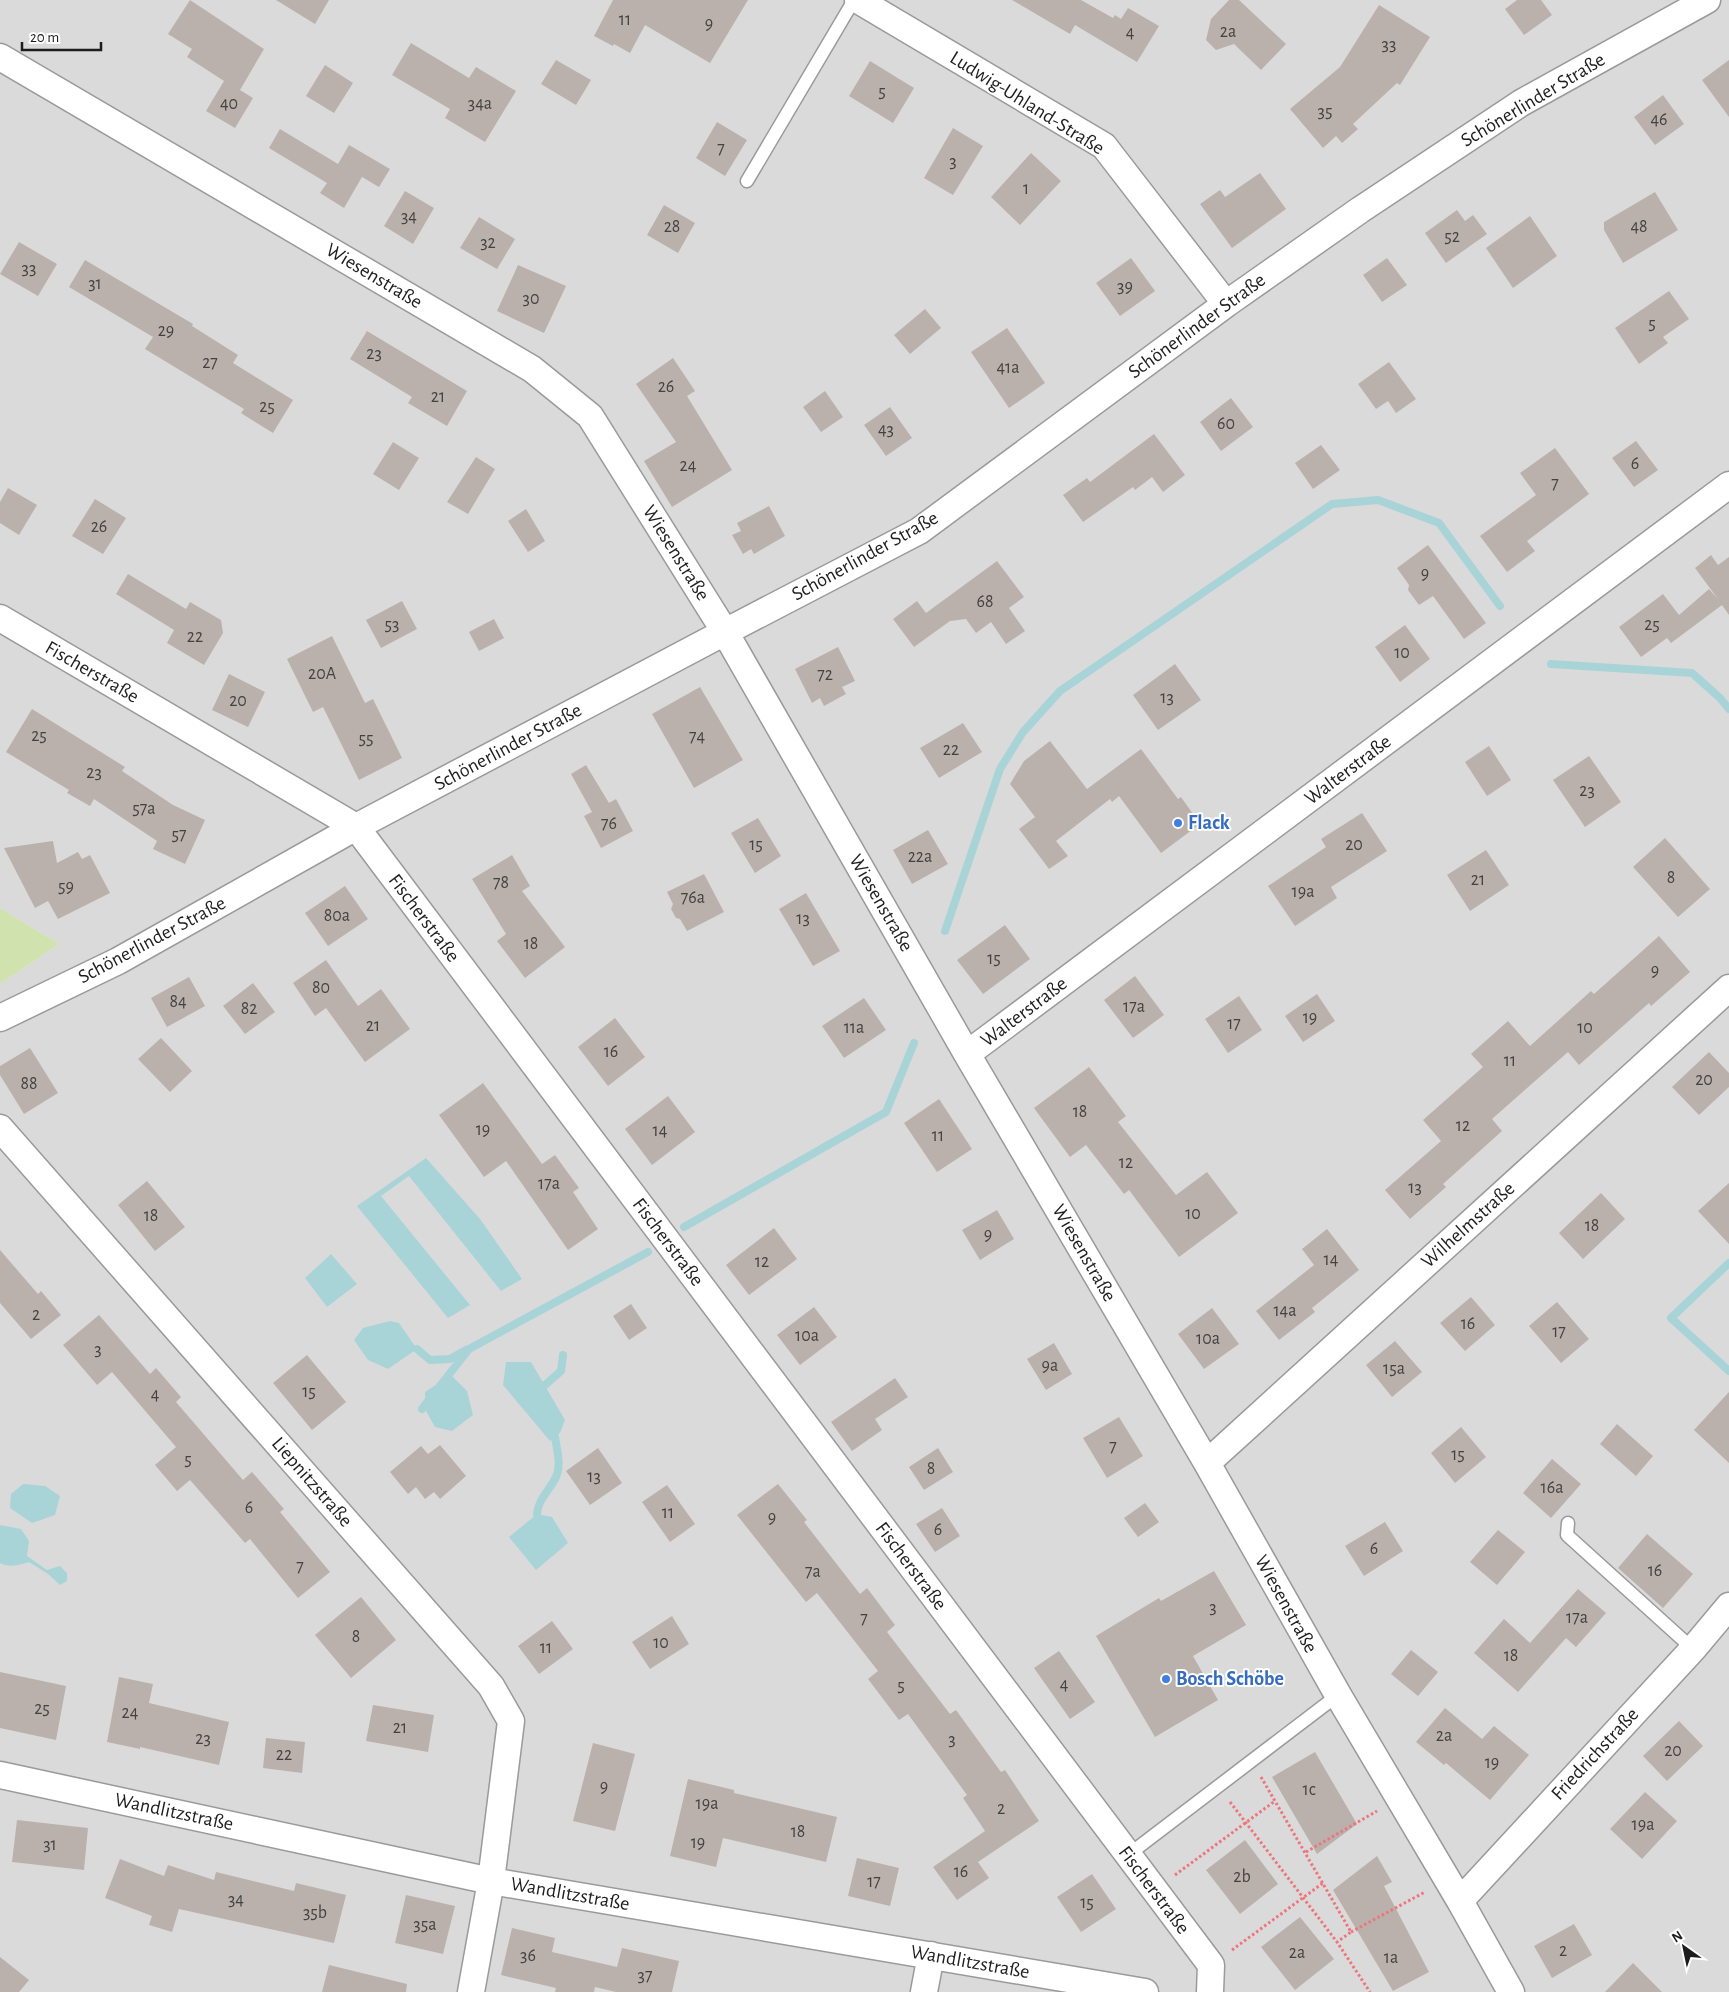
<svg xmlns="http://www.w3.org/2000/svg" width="1729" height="1992" viewBox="0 0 1729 1992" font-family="'Alegreya Sans',sans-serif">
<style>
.residential{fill:#dbdada}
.grass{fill:#d0e3ae}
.water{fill:#a8d4d7}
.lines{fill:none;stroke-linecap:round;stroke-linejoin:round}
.stream{stroke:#a8d4d7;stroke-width:8}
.building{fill:#bab1ad}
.lane-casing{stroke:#9a9a9a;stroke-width:15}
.street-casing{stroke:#9a9a9a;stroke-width:29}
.path{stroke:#ed757b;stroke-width:3;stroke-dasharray:2.5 2.5;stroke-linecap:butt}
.lane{stroke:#fff;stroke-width:12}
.street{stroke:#fff;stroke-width:26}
.shop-dot{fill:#3f7fe0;stroke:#fff;stroke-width:2}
.labels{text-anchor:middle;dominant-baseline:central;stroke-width:4;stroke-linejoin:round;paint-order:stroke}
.number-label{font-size:18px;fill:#444241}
.street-label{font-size:20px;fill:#1d1d1d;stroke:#fff}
.shop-label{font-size:20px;font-weight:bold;fill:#366cbe;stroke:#fff;text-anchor:start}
</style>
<rect width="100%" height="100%" fill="#ede9e4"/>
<path class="residential" d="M0,0H1729V1992H0V984L59,944L0,908Z"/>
<path class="grass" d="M0,908L59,944L0,984Z"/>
<path class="water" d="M426,1158L480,1219L522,1279L501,1291L409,1176L381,1196L470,1305L448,1318L357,1206Z
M331,1254L357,1284L327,1307L305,1278Z
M390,1321L399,1323L417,1349L388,1369L368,1360L354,1340L363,1328Z
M506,1362H531L565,1420L560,1433L550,1441L503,1385Z
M451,1375L467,1391L473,1415L452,1431L435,1427L426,1411L425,1392Z
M23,1484L45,1486L60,1496L55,1515L32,1523L10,1508L11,1494Z
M537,1514L552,1517L568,1543L536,1570L509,1537Z
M0,1525L21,1529L29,1541L27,1556L47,1570L60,1566L67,1573V1581L60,1585L48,1574L29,1562C21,1565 8,1568 0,1563Z"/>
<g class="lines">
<path class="stream" d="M1551,664L1692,673L1720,698L1729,709
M945,931L1000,769L1023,732L1060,691L1332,504L1378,500L1439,523L1500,606
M684,1227L886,1112L914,1043
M1729,1263L1671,1318L1729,1371
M417,1349L430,1360L450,1359L466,1350
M545,1385L561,1371L563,1355
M440,1386L469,1349L648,1252
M422,1409L431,1397
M537,1514C538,1500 548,1492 555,1479C562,1466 557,1451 555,1437"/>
</g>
<path class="building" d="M190,0L264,49L240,90L253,98L235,128L206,111L224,81L187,57L192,49L168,34Z
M276,0H329L315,24Z
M613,0H748L710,63L645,25L630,53L614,44L613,46L594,36Z
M1012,0H1081L1113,18L1115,15L1121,19L1128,8L1159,26L1137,62L1075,25L1070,34Z
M1229,0H1239L1286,44L1261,70L1234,44L1216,50L1206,40L1211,19Z
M1517,0H1541L1552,15L1524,35L1505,9Z
M1379,5L1430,37L1400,85L1397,83L1353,124L1358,129L1342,143L1336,136L1323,148L1290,109L1340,67Z
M411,43L469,78L476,67L516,91L485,142L445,118L450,109L392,75Z
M556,60L591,80L576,105L541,84Z
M1729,60V117L1702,80Z
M870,61L914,88L893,123L849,96Z
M325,65L353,83L334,113L306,96Z
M1663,95L1684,124L1655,145L1634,117Z
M717,122L747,140L725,176L696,158Z
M953,128L983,146L953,195L924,178Z
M280,129L338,164L349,145L390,169L379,187L362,177L344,208L320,193L327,183L269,148Z
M1031,153L1061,181L1020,225L991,197Z
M1260,173L1286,209L1232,248L1200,204L1220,190L1225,197Z
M405,191L434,208L413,244L384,226Z
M1655,192L1678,230L1623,263L1604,230V222Z
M664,205L695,223L678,253L647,235Z
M1457,210L1465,221L1473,215L1487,234L1446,263L1425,233Z
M1530,216L1557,256L1513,288L1486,248Z
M479,217L515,239L497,269L460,248Z
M19,242L57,264L38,296L0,274Z
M1131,258L1155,291L1120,316L1096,283Z
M1387,258L1407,285L1382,302L1363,275Z
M85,260L193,324L192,326L238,355L233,363L293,400L273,433L241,413L244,409L145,349L153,337L69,287Z
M518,265L566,286L544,333L497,311Z
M1669,291L1689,319L1663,337L1668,343L1639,364L1615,328Z
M925,309L941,328L910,354L894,335Z
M1007,328L1045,383L1009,408L971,352Z
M367,331L467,391L447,426L408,403L412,397L350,359Z
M673,358L695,391L687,396L732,470L672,507L644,461L676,442L636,384Z
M1389,362L1416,399L1396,413L1388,401L1376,409L1358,384Z
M825,391L843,417L821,432L803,407Z
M1231,398L1253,427L1221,451L1200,422Z
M890,407L912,438L886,456L864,425Z
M1154,434L1185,475L1163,492L1152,477L1135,490L1133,487L1083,522L1063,495L1087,478L1090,482Z
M1636,441L1658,470L1634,487L1612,458Z
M393,442L419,458L399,490L373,474Z
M1321,445L1340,470L1313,489L1295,463Z
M1555,448L1589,494L1527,541L1535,551L1507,572L1480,536L1536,495L1520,473Z
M476,457L495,469L468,514L447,502Z
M8,488L37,505L19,535L0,523V502Z
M95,499L126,518L103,554L72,536Z
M769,506L785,536L754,554L751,549L743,554L732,535L741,531L737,523Z
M526,509L545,541L528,552L508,521Z
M1428,545L1486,623L1464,639L1433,596L1419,605L1408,590L1409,585L1397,568Z
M1711,555L1718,565L1729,557V615L1722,605L1671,643L1667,638L1641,657L1619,627L1663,594L1679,615L1709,589L1718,599L1695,568Z
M997,561L1024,597L1009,608L1025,631L1006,644L991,622L976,633L966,619L950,621L914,647L893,619L917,601L926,613Z
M128,574L186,609L190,602L221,620L223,633L204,665L167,643L174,630L116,594Z
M402,601L417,629L381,648L366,620Z
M494,619L504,638L479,651L469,632Z
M1405,625L1430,659L1400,682L1375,647Z
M332,636L365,703L373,699L402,758L359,780L323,707L313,712L287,659Z
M838,647L855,681L842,687L846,694L824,706L820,698L812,703L795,669Z
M1175,664L1201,700L1158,730L1133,695Z
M229,674L265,692L248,727L212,710Z
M700,687L743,760L694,788L652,714Z
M32,709L125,767L122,771L173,805L205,820L185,864L153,849L157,841L94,799L90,806L67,793L69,790L6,752Z
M963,723L982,752L939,778L920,748Z
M1050,741L1087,789L1141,749L1178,799L1181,797L1200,824L1161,853L1119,796L1112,802L1110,799L1056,841L1068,856L1049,869L1019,829L1035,817L1010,784L1024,761Z
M1489,746L1511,780L1487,796L1465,762Z
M1589,756L1621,802L1585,827L1553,780Z
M586,765L609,803L616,799L633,831L601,848L584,816L592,812L571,774Z
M1362,813L1387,851L1331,887L1337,898L1295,926L1268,886L1326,847L1321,839Z
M758,818L781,856L755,873L731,833Z
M928,830L948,864L912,884L893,850Z
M1665,838L1710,889L1678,917L1633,867Z
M53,841L57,863L78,852L82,859L90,855L110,893L58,919L48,901L35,908L4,848Z
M1486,850L1509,885L1470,911L1447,875Z
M512,855L530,886L522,891L565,947L525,978L497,941L506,934L472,879Z
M704,874L724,912L687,931L680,919L676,918L671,909L673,904L667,892Z
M345,886L368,919L328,946L305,913Z
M806,893L840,951L813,966L779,909Z
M1005,925L1030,959L983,994L957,960Z
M1659,936L1690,972L1651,1006L1649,1003L1579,1065L1568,1052L1492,1119L1502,1131L1443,1184L1446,1187L1410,1219L1385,1190L1441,1141L1423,1120L1483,1067L1471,1054L1508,1021L1530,1046L1591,991L1594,994Z
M326,960L358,1006L381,989L410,1029L365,1062L326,1008L315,1016L293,983Z
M1135,976L1164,1015L1133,1038L1104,1000Z
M189,977L205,1006L167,1027L151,998Z
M253,983L275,1012L245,1034L223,1006Z
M1317,994L1335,1021L1303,1042L1285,1016Z
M1239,996L1262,1030L1228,1053L1205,1019Z
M864,998L886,1030L844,1058L822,1026Z
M615,1018L645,1057L608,1086L578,1047Z
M161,1038L192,1071L170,1092L138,1059Z
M30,1048L58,1093L24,1114L0,1075V1066Z
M1709,1052L1729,1073V1087L1699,1115L1672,1087Z
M1089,1067L1126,1116L1118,1122L1176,1195L1207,1172L1238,1213L1179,1257L1129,1190L1124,1194L1086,1145L1070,1157L1034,1108Z
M483,1083L542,1164L555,1155L579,1188L573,1192L598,1229L568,1250L506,1161L484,1177L439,1115Z
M668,1096L695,1132L652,1165L625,1129Z
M939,1099L972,1149L937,1172L904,1123Z
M147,1181L185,1227L155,1251L118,1205Z
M1729,1183V1244L1698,1211Z
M1601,1193L1625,1219L1583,1259L1559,1233Z
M997,1210L1014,1239L980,1260L962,1230Z
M774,1228L797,1259L749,1295L726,1265Z
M1327,1229L1359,1270L1312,1308L1315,1312L1279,1340L1256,1311L1314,1265L1302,1249Z
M0,1250L38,1294L41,1291L61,1315L31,1339L0,1303Z
M1471,1297L1495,1325L1465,1351L1440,1323Z
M1557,1302L1589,1339L1561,1363L1529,1326Z
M631,1304L647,1328L629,1340L613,1316Z
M814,1307L837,1337L800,1365L777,1335Z
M1212,1308L1239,1344L1204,1369L1178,1334Z
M99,1315L150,1374L156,1368L181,1397L176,1402L243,1480L252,1472L284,1509L280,1512L330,1572L298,1598L250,1539L245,1543L190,1480L177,1491L155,1465L176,1447L112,1372L97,1385L63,1345Z
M1395,1341L1422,1372L1392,1397L1366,1365Z
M1054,1343L1072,1374L1046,1390L1027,1359Z
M307,1355L346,1402L312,1430L273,1383Z
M895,1378L908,1397L875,1419L882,1430L852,1451L831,1422Z
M1729,1392V1463L1694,1430Z
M1119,1417L1143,1456L1107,1478L1083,1438Z
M1617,1424L1653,1456L1636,1476L1600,1444Z
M1461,1427L1486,1457L1455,1483L1431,1453Z
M440,1445L466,1476L440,1499L434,1492L425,1499L416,1487L408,1494L390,1472L421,1446L428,1454Z
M598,1448L622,1483L590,1505L566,1471Z
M938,1448L953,1472L924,1490L909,1467Z
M1552,1459L1581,1484L1551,1518L1523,1493Z
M778,1484L807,1520L804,1522L860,1594L867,1588L895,1625L887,1632L950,1714L956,1710L1001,1772L1005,1770L1039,1821L978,1862L989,1878L957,1900L933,1867L985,1831L963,1798L967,1795L908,1714L899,1720L868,1679L878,1671L817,1593L806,1602L737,1515Z
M667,1485L695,1524L670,1542L642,1502Z
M1145,1503L1159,1522L1138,1537L1124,1518Z
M942,1508L960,1536L935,1552L916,1524Z
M1385,1522L1403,1551L1364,1576L1345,1546Z
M1498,1530L1525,1552L1497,1585L1470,1562Z
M1647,1534L1693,1574L1663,1608L1618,1568Z
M1214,1571L1246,1625L1193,1656L1218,1700L1155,1737L1096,1636L1159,1598L1161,1601Z
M1578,1589L1606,1613L1576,1647L1566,1638L1518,1692L1474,1653L1504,1619L1530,1643Z
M361,1597L396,1640L351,1678L315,1635Z
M672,1616L689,1644L650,1669L632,1642Z
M552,1621L573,1649L539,1674L518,1646Z
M1411,1650L1438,1672L1418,1696L1391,1674Z
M1059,1651L1095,1702L1070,1719L1034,1668Z
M0,1672L66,1686L56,1740L0,1728Z
M119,1677L153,1684L149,1703L229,1722L219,1765L140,1747V1749L107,1742Z
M373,1705L434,1715L428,1752L366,1741Z
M1445,1708L1482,1739L1494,1726L1529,1755L1490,1800L1446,1763L1444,1765L1416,1742Z
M1679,1721L1703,1746L1667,1781L1643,1756Z
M266,1738L305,1742L302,1773L263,1768Z
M593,1743L635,1754L615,1831L573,1821Z
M1315,1752L1357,1824L1317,1854L1272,1777Z
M688,1779L734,1790V1793L837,1817L826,1862L723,1838L716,1867L670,1856Z
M1645,1792L1677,1821L1642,1859L1610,1829Z
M17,1820L88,1828L84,1870L12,1862Z
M1245,1840L1278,1884L1240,1914L1206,1870Z
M1377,1856L1392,1882L1384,1886L1429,1972L1393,1991L1333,1890Z
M857,1858L899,1868L890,1906L848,1896Z
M120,1859L164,1876L168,1865L214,1880L216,1872L294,1891L296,1883L346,1895L334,1943L179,1909L172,1932L149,1925L152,1916L105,1898Z
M1092,1874L1116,1909L1081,1932L1057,1897Z
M406,1895L455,1906L443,1954L395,1943Z
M1300,1917L1334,1959L1295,1990L1261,1947Z
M1574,1924L1592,1955L1552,1978L1534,1946Z
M512,1928L555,1938L552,1952L617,1967L622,1948L679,1961L672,1992H616L595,1987L594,1992H555L556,1988L501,1975Z
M0,1957L29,1980L19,1992H0Z
M1633,1963L1662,1992H1605Z
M329,1965L407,1984L406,1992H322Z"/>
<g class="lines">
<defs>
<path id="lane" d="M747,181L854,0
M1568,1523L1567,1535L1693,1649
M1128,1855L1338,1695"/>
<path id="street" d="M858,0L1104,146L1226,304
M0,57L532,369L590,416L725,632L967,1054L1207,1463L1338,1695L1460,1901L1511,1992
M0,618L356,827L1211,1965L1210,1992
M0,1018L118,961L356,827L725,632L919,531L1226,304L1360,210L1521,103L1707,0
M967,1054L1729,485
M0,1128L491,1686L511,1721L491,1881L471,1992
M1207,1463L1729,988
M0,1775L491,1881L1145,1992
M1460,1901L1693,1649L1729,1606
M924,1992L931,1955"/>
</defs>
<use href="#lane" class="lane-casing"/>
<use href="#street" class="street-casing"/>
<path class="path" d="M1261,1777L1351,1932L1337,1942
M1230,1802L1337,1942L1370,1992
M1306,1852L1377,1811
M1175,1875L1275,1801
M1351,1932L1425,1892
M1232,1950L1323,1883"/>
<use href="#lane" class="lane"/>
<use href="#street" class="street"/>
</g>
<g class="shop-dot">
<circle cx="1178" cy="823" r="5"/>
<circle cx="1166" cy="1679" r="5"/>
</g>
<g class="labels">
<g class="number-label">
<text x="625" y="20">11</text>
<text x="709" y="24">9</text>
<text x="1228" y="32">2a</text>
<text x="1130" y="33">4</text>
<text x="1389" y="45">33</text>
<text x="882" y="92">5</text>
<text x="229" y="104">40</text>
<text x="480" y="104">34a</text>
<text x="1325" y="112">35</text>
<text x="1659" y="120">46</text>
<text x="721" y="149">7</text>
<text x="953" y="162">3</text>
<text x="1026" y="189">1</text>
<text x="409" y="217">34</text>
<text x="672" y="227">28</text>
<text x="1639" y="227">48</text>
<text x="1452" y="237">52</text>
<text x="488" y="243">32</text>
<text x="29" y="269">33</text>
<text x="95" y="284">31</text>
<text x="1125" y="287">39</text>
<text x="531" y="299">30</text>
<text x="1652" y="324">5</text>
<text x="166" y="331">29</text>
<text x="374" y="354">23</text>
<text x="210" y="363">27</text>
<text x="1008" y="368">41a</text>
<text x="666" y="387">26</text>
<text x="438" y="397">21</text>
<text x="267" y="407">25</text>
<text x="1226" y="424">60</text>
<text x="886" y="430">43</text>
<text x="1635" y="464">6</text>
<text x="688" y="466">24</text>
<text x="1555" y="484">7</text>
<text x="99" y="527">26</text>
<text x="1425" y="574">9</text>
<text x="985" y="602">68</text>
<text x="392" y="625">53</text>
<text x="1652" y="625">25</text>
<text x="195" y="637">22</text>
<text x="1402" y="653">10</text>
<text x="322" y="674">20A</text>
<text x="825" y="675">72</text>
<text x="1167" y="698">13</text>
<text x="238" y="701">20</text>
<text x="39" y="736">25</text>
<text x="697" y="737">74</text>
<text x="366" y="739">55</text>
<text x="951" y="750">22</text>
<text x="94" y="773">23</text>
<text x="1587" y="791">23</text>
<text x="144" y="809">57a</text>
<text x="609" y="824">76</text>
<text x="179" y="835">57</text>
<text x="756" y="845">15</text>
<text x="1354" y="845">20</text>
<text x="920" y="857">22a</text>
<text x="1671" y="878">8</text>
<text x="1478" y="880">21</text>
<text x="501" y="883">78</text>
<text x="66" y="887">59</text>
<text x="1303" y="892">19a</text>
<text x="693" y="898">76a</text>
<text x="337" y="916">80a</text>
<text x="803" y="919">13</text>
<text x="531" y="944">18</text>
<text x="994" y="959">15</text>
<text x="1655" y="971">9</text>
<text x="321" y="988">80</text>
<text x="178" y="1002">84</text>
<text x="1134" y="1007">17a</text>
<text x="249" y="1009">82</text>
<text x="1310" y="1018">19</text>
<text x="1234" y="1024">17</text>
<text x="373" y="1026">21</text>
<text x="854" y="1028">11a</text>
<text x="1585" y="1028">10</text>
<text x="611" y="1052">16</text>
<text x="1510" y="1061">11</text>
<text x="1704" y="1080">20</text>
<text x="29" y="1084">88</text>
<text x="1080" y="1112">18</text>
<text x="1463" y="1126">12</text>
<text x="483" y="1130">19</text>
<text x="660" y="1131">14</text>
<text x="938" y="1136">11</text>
<text x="1126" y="1163">12</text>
<text x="549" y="1184">17a</text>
<text x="1415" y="1188">13</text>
<text x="1193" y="1214">10</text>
<text x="151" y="1216">18</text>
<text x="1592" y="1226">18</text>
<text x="988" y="1235">9</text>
<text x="1331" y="1260">14</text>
<text x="762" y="1262">12</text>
<text x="1285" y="1311">14a</text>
<text x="36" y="1315">2</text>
<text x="1468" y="1324">16</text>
<text x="1559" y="1332">17</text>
<text x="807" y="1336">10a</text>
<text x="1208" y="1339">10a</text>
<text x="98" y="1350">3</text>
<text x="1050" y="1366">9a</text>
<text x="1394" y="1369">15a</text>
<text x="309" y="1392">15</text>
<text x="155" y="1395">4</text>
<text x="1113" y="1447">7</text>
<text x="1458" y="1455">15</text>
<text x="188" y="1460">5</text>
<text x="931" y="1469">8</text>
<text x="594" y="1477">13</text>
<text x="1552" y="1488">16a</text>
<text x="249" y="1508">6</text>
<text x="668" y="1513">11</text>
<text x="772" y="1518">9</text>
<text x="938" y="1530">6</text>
<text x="1374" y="1549">6</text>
<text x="300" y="1567">7</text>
<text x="1655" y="1571">16</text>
<text x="813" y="1572">7a</text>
<text x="1213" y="1608">3</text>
<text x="1577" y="1618">17a</text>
<text x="864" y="1619">7</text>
<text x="356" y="1637">8</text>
<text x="661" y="1643">10</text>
<text x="546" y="1648">11</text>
<text x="1511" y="1656">18</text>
<text x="1064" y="1685">4</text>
<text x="901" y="1686">5</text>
<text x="42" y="1709">25</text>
<text x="130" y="1713">24</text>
<text x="400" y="1728">21</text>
<text x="1444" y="1736">2a</text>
<text x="203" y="1739">23</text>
<text x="952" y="1740">3</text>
<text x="1673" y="1751">20</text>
<text x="284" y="1755">22</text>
<text x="1492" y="1763">19</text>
<text x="604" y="1787">9</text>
<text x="1309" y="1790">1c</text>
<text x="707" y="1804">19a</text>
<text x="1001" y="1809">2</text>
<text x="1643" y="1825">19a</text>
<text x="798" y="1832">18</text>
<text x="698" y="1843">19</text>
<text x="50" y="1845">31</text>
<text x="961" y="1872">16</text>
<text x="1242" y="1877">2b</text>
<text x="874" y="1882">17</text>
<text x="236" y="1900">34</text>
<text x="1087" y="1903">15</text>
<text x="315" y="1913">35b</text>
<text x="425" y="1925">35a</text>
<text x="1563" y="1951">2</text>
<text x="1297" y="1953">2a</text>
<text x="528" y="1956">36</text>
<text x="1391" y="1958">1a</text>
<text x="645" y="1976">37</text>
</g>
<g class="street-label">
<text transform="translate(1533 100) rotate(-31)">Schönerlinder Straße</text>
<text transform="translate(1027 103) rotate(32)">Ludwig-Uhland-Straße</text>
<text transform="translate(374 276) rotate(31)">Wiesenstraße</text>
<text transform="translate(1197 326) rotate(-36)">Schönerlinder Straße</text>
<text transform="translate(676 553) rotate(58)">Wiesenstraße</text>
<text transform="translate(865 556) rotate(-29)">Schönerlinder Straße</text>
<text transform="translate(92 672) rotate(30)">Fischerstraße</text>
<text transform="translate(508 747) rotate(-28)">Schönerlinder Straße</text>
<text transform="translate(1348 770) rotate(-37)">Walterstraße</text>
<text transform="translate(881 903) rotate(60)">Wiesenstraße</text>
<text transform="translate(424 918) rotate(53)">Fischerstraße</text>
<text transform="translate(152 940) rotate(-28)">Schönerlinder Straße</text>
<text transform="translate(1024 1012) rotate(-37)">Walterstraße</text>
<text transform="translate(1468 1225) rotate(-42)">Wilhelmstraße</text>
<text transform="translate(668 1242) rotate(53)">Fischerstraße</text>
<text transform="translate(1084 1253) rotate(60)">Wiesenstraße</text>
<text transform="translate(312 1482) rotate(49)">Liepnitzstraße</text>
<text transform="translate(911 1566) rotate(53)">Fischerstraße</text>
<text transform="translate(1286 1604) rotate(61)">Wiesenstraße</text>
<text transform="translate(1595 1754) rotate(-47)">Friedrichstraße</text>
<text transform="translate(174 1812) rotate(12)">Wandlitzstraße</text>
<text transform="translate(1154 1890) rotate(53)">Fischerstraße</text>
<text transform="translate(570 1894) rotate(10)">Wandlitzstraße</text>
<text transform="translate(970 1962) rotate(10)">Wandlitzstraße</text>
</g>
<g class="shop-label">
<text x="1188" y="823">Flack</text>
<text x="1176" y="1679">Bosch Schöbe</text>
</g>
</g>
<g transform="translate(1684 1947) rotate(327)" stroke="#ffffff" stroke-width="4" paint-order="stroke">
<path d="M0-4L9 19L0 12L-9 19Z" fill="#1d1d1d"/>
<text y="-8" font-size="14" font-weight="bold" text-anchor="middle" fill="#1d1d1d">N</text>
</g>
<path d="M22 42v8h79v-8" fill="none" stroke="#1d1d1d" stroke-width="2.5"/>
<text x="30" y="42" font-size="15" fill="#1d1d1d" stroke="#ffffff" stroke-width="4" paint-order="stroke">20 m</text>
</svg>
